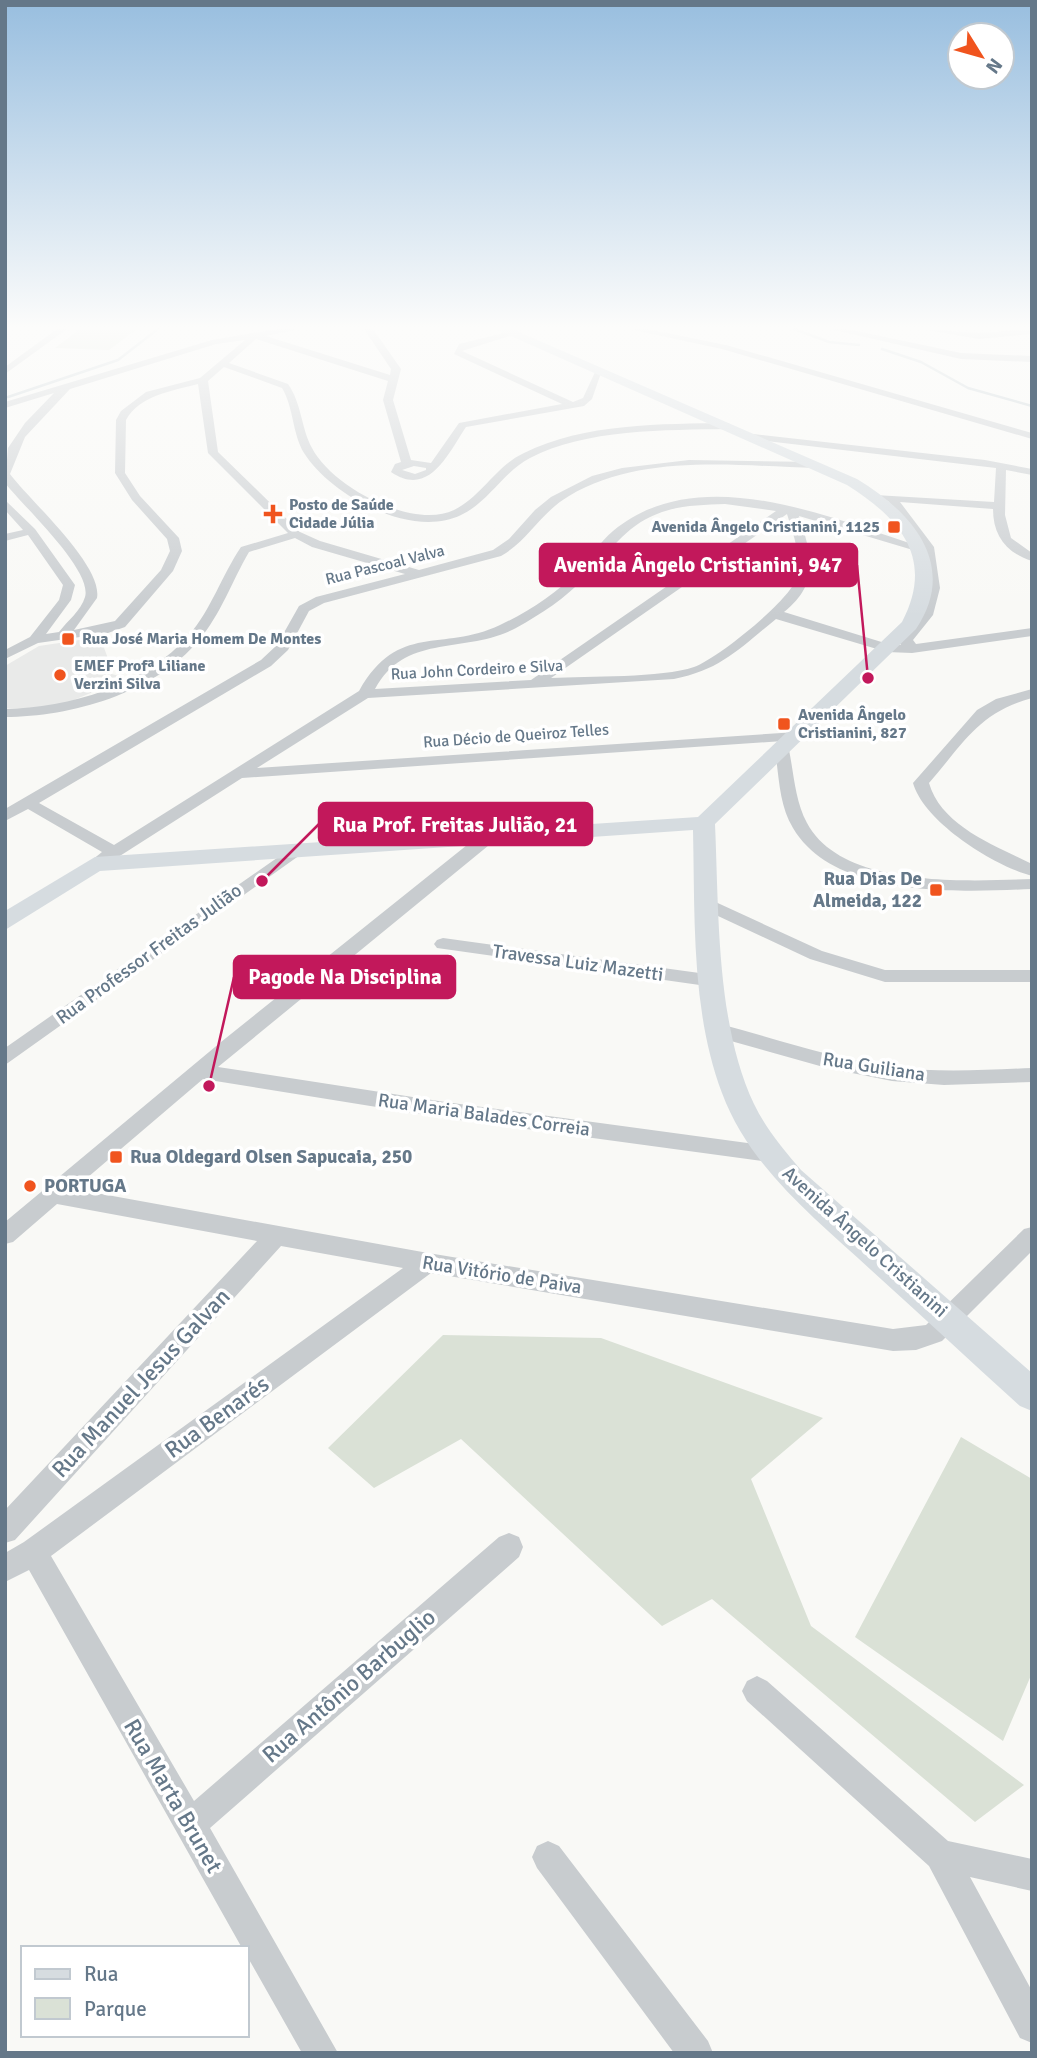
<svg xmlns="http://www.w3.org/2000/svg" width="1037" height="2058" viewBox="0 0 1037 2058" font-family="Signika,sans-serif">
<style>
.built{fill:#e9eae9}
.green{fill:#dae1d6}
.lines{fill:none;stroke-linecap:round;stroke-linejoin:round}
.stream{stroke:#c1ccd1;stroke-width:2.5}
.street{fill:#c8cccf;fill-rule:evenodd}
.secondary{fill:#d6dce0;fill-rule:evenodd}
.poi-dot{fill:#f0541e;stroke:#fff;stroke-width:2.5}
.labels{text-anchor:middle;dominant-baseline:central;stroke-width:7;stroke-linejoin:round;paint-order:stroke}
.far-poi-label{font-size:16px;font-weight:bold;fill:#657889;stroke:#fff;text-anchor:start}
.far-street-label{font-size:16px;fill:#657889;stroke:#fff}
.poi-label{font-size:19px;font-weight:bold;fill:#657889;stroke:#fff;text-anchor:start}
.street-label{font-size:19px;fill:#657889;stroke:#fff}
.near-street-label{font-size:23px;fill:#657889;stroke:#fff}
.leader{fill:none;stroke:#c2185b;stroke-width:2.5}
.callout-dot{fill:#c2185b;stroke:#fff;stroke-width:2.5}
.callout{fill:#c2185b;stroke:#c2185b;stroke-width:2.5}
.callout-label{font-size:21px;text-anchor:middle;font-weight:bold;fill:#fff}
</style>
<rect width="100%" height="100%" fill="#f9f9f6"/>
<path class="built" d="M100,637L110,664L104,672L127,678L52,709L5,708V666L39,646Z"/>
<path class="green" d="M80,329H137L109,350L55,348Z
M443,1335L601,1338L823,1418L751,1479L811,1626L1024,1785L975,1822L712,1599L662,1626L461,1439L374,1488L328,1448Z
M961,1437L1032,1479V1673L1003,1741L855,1637Z"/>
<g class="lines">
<path class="stream" d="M794,329L829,342L859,345
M882,349L921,362L968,388L1032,406
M8,397L118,360L158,329"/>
<path class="street" d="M57,329H67L5,374V367Z
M277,329H299L266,336L390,375L391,369L364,329H373L401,369L393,400L411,460L431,463L459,423L562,404L454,354L459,344L512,331V335L462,351L573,402L583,398L596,370H602L592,399L584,406L466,427C448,454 429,498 391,472L395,464L401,462L383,400L388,381L256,339L229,363L288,384C302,404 301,428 312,448C332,487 413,530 454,510C482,496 496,466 524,453C584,423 662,424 728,423L733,426L728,429C667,430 584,429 530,458C503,472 489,502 461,515C412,539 331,496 304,453C292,433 294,408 282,388L224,367L208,381L218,452L300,532L320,541L419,570L493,550L509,539L535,510L551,497L592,476L622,468L689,460L816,462L821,465L816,468C736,466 641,453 569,496C541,512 528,541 501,556L324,603L309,611L288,650L271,666L39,803L114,845L359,691C399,621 441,653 500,625C528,612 557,593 578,571C590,558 600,542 613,531C700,459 829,518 922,547L888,501L875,499V495L994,502L996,468L749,439L748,437L753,434L985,460L1032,469V475L1006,470L1005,515L1011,538L1032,553V561C1006,553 993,535 993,509L900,502L934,547L940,588L933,615L913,640L916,644L1032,628V636L912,653L887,652L776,619C740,648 721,670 674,679L368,698L257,768L797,732L804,736L797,740L242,778L101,868H89L87,864L102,852L28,809L5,821V809L261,660L277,645L299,606L316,597L405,574L312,547L295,538L249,552C232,581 221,614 199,640C155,693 71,717 5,717V709C69,708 146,685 189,635C211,610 222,575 241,547L288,533L208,453L198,384C172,391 140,395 126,420L125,473L140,496L179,538L182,551L173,571L125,627L108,633L38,643L5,659V650L30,637L59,600L63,585L28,535L5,541V534L23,530L5,510V500L35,529L75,585L71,600L46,634L59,632C67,621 81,611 85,597C93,570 22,505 5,483L8,448L25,423L54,393L5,408V402L212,340ZM245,340L200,378L146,392L121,411L116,420L115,473L132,500L167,539L170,551L161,570L115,621L74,630L97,598C103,565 30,501 10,474L25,437L70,389L216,344ZM414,466L426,468V470L415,474L402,470ZM725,504L776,511L531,680L375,689C406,632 465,655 516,628C541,614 566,598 585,577C608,554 625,526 657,514C679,505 702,505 725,504ZM787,514C793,534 802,556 797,577C792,599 717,659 694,667C662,678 588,676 551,678ZM799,516L923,553C930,603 928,602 898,641L901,645L888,644L784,612C820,583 812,556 799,516Z
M629,329H647L726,345L1032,433V439L722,349Z
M830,329H847L961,353L1032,356V362L961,359Z
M921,329L979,333L1032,329V334L979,339Z
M1032,689V698C978,713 964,743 929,783C941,826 996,846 1032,864V876C994,866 924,822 913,783L977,710L996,699Z
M782,746L789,750C794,774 795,801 807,823C842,889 968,881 1032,879V889C961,892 835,899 793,828C779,805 779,776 775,750Z
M488,832L496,837L494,841L218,1067L445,1102L770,1146L777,1148L781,1154L777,1160L770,1162L445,1118L203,1079L74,1189L428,1253L893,1329L926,1325L1024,1229L1032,1227V1251L942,1341L916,1350L893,1351L431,1273L51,1556L194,1801L499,1537L509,1533L519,1537L523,1547L519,1557L210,1828L338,2053H302L247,1956V1948H242L29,1570L5,1582V1553L24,1542L403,1268L281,1246L15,1540L5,1543V1510L257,1241L57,1204L13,1242L5,1244V1222L221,1042L482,833Z
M294,846L302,851L300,855L5,1065V1048Z
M709,899L822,951L885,970H1032V982H885L810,959L703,909L700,905Z
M443,938L714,975L723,981L714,987L437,948L434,944L437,940Z
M720,1024C777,1039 834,1059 892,1067C938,1073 985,1070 1032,1068V1082L944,1085L892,1081L827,1068L713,1036L710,1031Z
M757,1676L767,1681L948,1841L1032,1859V1891L970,1877L1032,1991V2043L1020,2038L929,1866L747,1701L742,1691L747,1681Z
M548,1841L559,1846L708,2041L713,2053H674L537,1868L532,1857L537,1846Z"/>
<path class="secondary" d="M495,329H512L857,479C912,512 959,565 916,629L715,824C719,912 716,1024 754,1104C766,1129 784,1150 801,1170L1032,1373V1411L1020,1406C970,1361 921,1315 871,1270C814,1217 750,1168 722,1093C691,1011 695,917 693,830L100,871L5,930V911L95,857L698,817L902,622C935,559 901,519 847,485Z"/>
</g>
<linearGradient id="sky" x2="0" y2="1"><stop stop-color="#98bedf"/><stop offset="0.53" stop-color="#fcfcfb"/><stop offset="1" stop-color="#fcfcfb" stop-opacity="0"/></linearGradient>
<rect width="1037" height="617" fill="url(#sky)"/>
<g class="poi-dot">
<path d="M269.5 503.5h7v7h7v7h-7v7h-7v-7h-7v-7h7z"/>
<rect x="887" y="520" width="14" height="14" rx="3.5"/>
<rect x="61" y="632" width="14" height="14" rx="3.5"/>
<circle cx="60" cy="675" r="7"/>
<rect x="777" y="717" width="14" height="14" rx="3.5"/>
<rect x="929" y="883" width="14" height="14" rx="3.5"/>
<rect x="109" y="1150" width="14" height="14" rx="3.5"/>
<circle cx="30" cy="1186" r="7"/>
</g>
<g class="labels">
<g class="far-poi-label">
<text x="289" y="505">Posto de Saúde<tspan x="289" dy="18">Cidade Júlia</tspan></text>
<text x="880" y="527" text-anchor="end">Avenida Ângelo Cristianini, 1125</text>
<text x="82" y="639">Rua José Maria Homem De Montes</text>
<text x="74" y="666">EMEF Profª Liliane<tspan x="74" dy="18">Verzini Silva</tspan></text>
<text x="798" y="715">Avenida Ângelo<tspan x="798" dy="18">Cristianini, 827</tspan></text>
</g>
<g class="far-street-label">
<text transform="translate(385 565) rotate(-14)">Rua Pascoal Valva</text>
<text transform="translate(477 670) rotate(-3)">Rua John Cordeiro e Silva</text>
<text transform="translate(516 736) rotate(-4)">Rua Décio de Queiroz Telles</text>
</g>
<g class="poi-label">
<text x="922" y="879" text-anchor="end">Rua Dias De<tspan x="922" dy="22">Almeida, 122</tspan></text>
<text x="130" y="1157">Rua Oldegard Olsen Sapucaia, 250</text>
<text x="44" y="1186">PORTUGA</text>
</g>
<g class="street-label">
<text transform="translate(149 954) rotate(-36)">Rua Professor Freitas Julião</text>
<text transform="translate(578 963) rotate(8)">Travessa Luiz Mazetti</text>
<text transform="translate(874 1067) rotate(9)">Rua Guiliana</text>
<text transform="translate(484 1115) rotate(8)">Rua Maria Balades Correia</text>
<text transform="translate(865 1242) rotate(42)">Avenida Ângelo Cristianini</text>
<text transform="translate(502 1275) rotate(9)">Rua Vitório de Paiva</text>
</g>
<g class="near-street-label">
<text transform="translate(141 1383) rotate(-47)">Rua Manuel Jesus Galvan</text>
<text transform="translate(217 1417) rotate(-36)">Rua Benarés</text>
<text transform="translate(349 1686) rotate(-41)">Rua Antônio Barbuglio</text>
<text transform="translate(173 1796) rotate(60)">Rua Marta Brunet</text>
</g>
</g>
<path class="leader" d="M868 678L857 565M262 881L319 824M209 1086L234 977"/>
<g class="callout-dot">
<circle cx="868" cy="678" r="7"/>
<circle cx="262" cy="881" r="7"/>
<circle cx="209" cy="1086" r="7"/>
</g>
<g class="callout">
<rect x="540" y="544" width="317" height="42" rx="7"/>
<rect x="319" y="803" width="273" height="42" rx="7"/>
<rect x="234" y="956" width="221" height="42" rx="7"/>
</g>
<g class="callout-label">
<text x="698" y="572">Avenida Ângelo Cristianini, 947</text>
<text x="455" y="832">Rua Prof. Freitas Julião, 21</text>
<text x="345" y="984">Pagode Na Disciplina</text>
</g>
<rect width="1037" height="2058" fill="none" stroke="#657889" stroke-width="14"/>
<rect x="21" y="1946" width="228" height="91" fill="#ffffff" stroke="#c1c9d0" stroke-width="2"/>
<rect x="35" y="1969" width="35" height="10" fill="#d6dce0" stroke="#c1c9d0" stroke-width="2"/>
<text x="84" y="1981" font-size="21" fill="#657889">Rua</text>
<rect x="35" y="1998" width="35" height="21" fill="#dae1d6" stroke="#c1c9d0" stroke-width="2"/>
<text x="84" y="2016" font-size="21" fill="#657889">Parque</text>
<g transform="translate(981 56) rotate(127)"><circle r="33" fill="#ffffff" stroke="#c1c9d0" stroke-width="2"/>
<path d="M0-5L12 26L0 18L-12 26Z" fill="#f0541e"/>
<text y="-10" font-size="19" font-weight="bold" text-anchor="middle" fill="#657889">N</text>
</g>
</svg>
